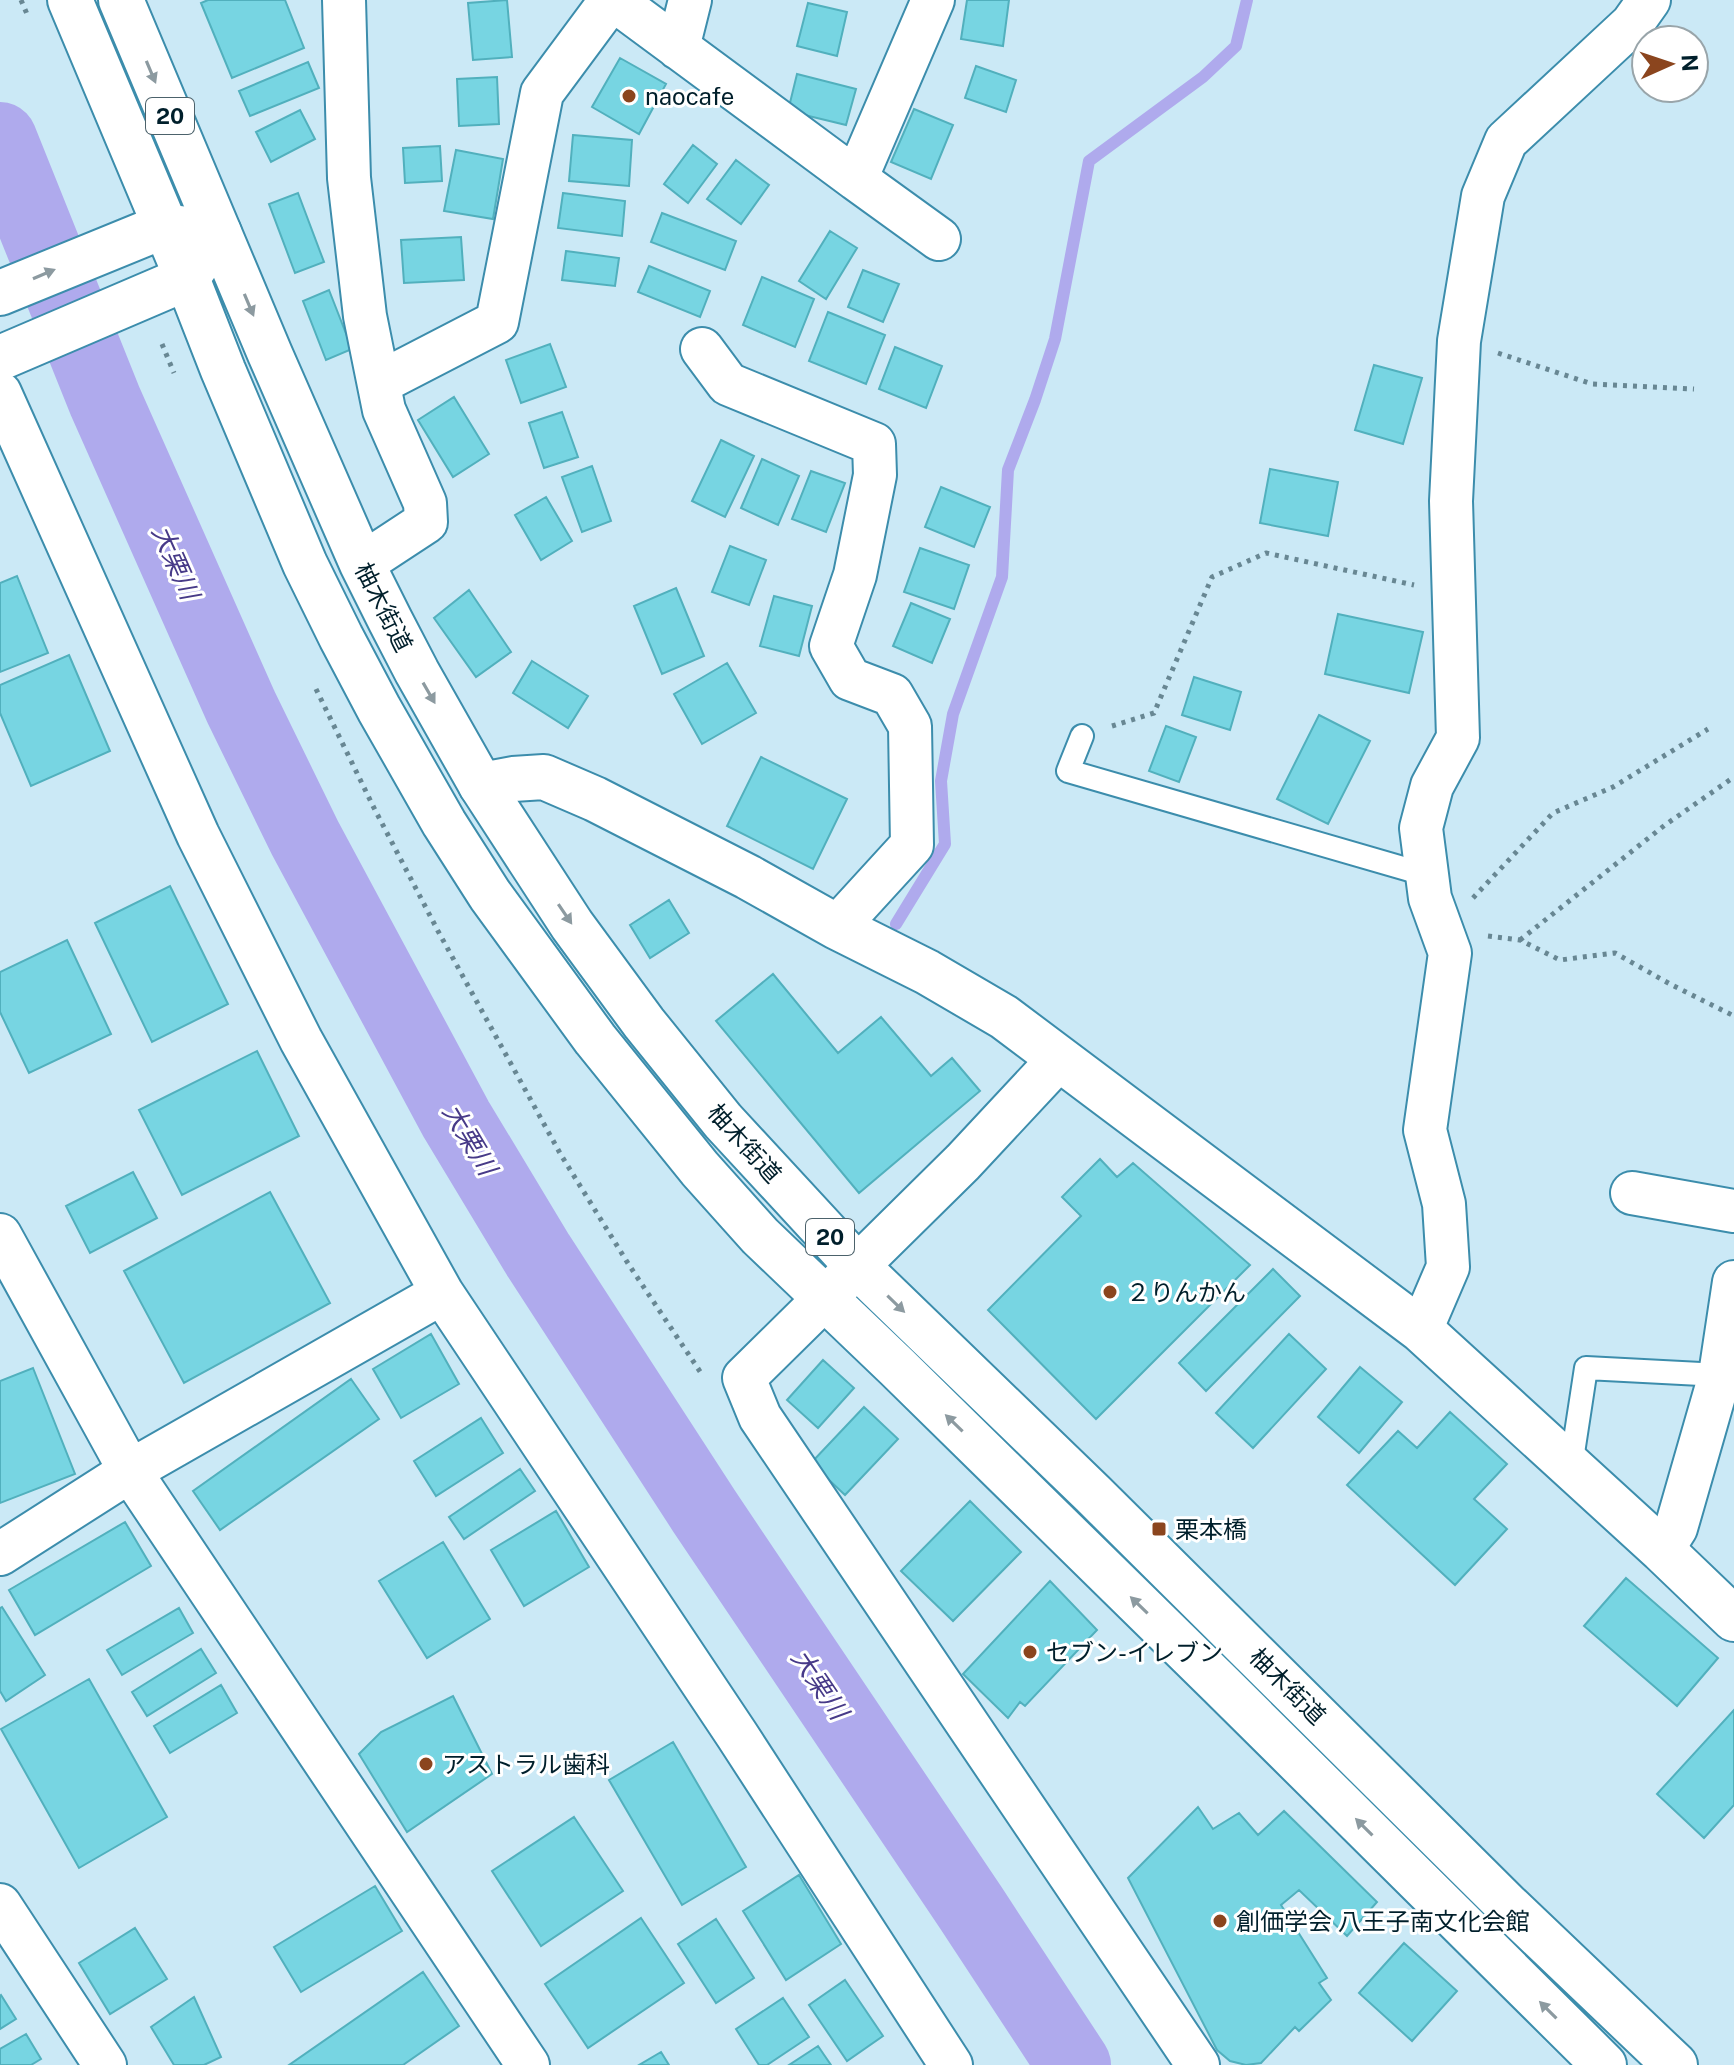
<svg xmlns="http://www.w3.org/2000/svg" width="1734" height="2065" viewBox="0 0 1734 2065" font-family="'Public Sans','Noto Sans JP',sans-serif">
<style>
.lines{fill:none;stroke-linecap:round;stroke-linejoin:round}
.stream{stroke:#afaaed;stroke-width:12}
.river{stroke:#afaaed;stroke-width:74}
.building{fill:#77d5e2;stroke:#51b0bd;stroke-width:2}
.service-casing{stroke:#3c8dac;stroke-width:26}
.minor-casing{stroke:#3c8dac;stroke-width:46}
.tertiary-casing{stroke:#3c8dac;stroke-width:48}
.primary-casing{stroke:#3c8dac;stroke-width:48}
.path{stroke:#688793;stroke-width:5;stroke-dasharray:4 6;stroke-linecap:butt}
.service{stroke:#fff;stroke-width:22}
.minor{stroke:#fff;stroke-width:42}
.tertiary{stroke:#fff;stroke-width:44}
.primary{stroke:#fff;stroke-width:44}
.oneway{fill:#8c9aa0}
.poi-dot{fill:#8b451e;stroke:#fff;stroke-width:3}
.labels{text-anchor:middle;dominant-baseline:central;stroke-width:6;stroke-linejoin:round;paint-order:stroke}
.shield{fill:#fff;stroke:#4c626b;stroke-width:2}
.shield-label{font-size:22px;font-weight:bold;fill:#001f2b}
.poi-label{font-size:24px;fill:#001f2b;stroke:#fff;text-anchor:start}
.street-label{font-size:24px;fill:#001f2b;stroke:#fff}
.water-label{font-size:26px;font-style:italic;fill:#473a88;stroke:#fff}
</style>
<rect width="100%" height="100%" fill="#cbe9f6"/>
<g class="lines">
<path class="stream" d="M896,924L945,844L941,781L953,714L1002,577L1008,470L1035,400L1055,339L1089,161L1203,77L1236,46L1247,0"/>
<path class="river" d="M0,139L105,401L241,707L305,838L456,1119L538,1255L704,1511L971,1908L1074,2065"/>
</g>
<path class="building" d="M208,0H285L304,48L232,78L201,3Z
M507,0L512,57L473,60L468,3Z
M967,0H1009L1003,46L961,39Z
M808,3L847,12L837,56L797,46Z
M620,58L666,84L639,134L592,107Z
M308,62L319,88L250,116L239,91Z
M976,66L1016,80L1006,112L965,98Z
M797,74L856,89L846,125L788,111Z
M497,77L499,124L459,126L457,79Z
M914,109L953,125L931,179L891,162Z
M300,110L315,139L271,162L256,132Z
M573,135L632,140L629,186L569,181Z
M693,145L717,164L688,203L664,184Z
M440,146L442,181L405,183L403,148Z
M456,150L503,159L493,219L444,211Z
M736,160L769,185L741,224L707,199Z
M298,193L324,262L295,273L269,204Z
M563,193L625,201L622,236L558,228Z
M662,213L736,241L725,270L651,242Z
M830,231L857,248L826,299L799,281Z
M461,237L464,280L404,283L401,240Z
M566,251L619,258L615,286L562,280Z
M649,266L710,291L700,317L638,292Z
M863,270L899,284L883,322L848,307Z
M762,277L814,299L795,347L743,325Z
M329,290L352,349L326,360L303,301Z
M828,312L885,335L866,384L809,361Z
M550,344L566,387L521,403L506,360Z
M895,347L942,366L926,408L879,389Z
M1374,365L1422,378L1403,444L1355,430Z
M454,397L489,454L453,477L418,420Z
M562,412L578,457L544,468L529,423Z
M721,440L754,456L725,517L692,501Z
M762,459L799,476L778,525L741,508Z
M592,466L611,521L582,532L562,477Z
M1270,469L1338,482L1328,536L1260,523Z
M811,471L845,483L826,532L792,519Z
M941,487L990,507L974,547L925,527Z
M546,497L572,541L541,560L515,515Z
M730,546L766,560L749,605L712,592Z
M920,548L969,565L954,609L904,592Z
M17,576L48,653L0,672V583Z
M676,588L704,656L662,674L634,606Z
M469,590L511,652L476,677L434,618Z
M774,596L812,606L799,656L760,646Z
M911,603L950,619L932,663L893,646Z
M1338,614L1423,632L1409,693L1325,674Z
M69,655L110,751L31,786L0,713V685Z
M532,661L588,696L568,728L513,693Z
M727,663L756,713L702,744L674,694Z
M1194,677L1241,692L1230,730L1182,715Z
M1319,715L1370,741L1328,824L1277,799Z
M1166,726L1196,737L1179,782L1149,771Z
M761,757L847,799L813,869L727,826Z
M170,886L228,1004L152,1042L95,923Z
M669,900L689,933L650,958L630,925Z
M67,940L111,1034L29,1073L0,1012V972Z
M773,974L838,1053L881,1017L931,1076L952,1058L980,1091L859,1193L716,1021Z
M257,1051L299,1136L182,1195L139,1110Z
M1100,1159L1117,1177L1133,1163L1250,1265L1096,1419L988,1310L1081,1216L1062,1197Z
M133,1172L157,1218L90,1253L66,1206Z
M270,1192L330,1303L184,1383L124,1271Z
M1273,1269L1300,1296L1206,1391L1179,1363Z
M431,1334L459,1384L401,1418L373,1369Z
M1289,1334L1326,1369L1253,1448L1216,1413Z
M823,1360L854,1388L818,1428L787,1400Z
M1360,1367L1402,1402L1359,1453L1318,1417Z
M33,1368L75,1474L0,1503V1381Z
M351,1379L379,1419L220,1530L193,1491Z
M864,1407L898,1439L845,1495L811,1463Z
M1450,1412L1507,1464L1474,1499L1507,1529L1455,1585L1347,1485L1398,1431L1417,1448Z
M481,1418L503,1453L436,1496L414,1461Z
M520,1469L535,1491L464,1539L449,1517Z
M970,1501L1021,1552L953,1621L901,1571Z
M556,1511L589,1567L524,1606L491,1550Z
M125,1522L151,1566L35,1635L9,1590Z
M443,1542L490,1619L427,1658L379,1581Z
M1626,1578L1718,1658L1677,1706L1584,1626Z
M1050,1581L1097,1630L1025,1706L1020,1702L1008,1718L963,1674Z
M2,1607L45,1675L6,1701L0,1691V1608Z
M179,1608L193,1633L122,1675L107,1650Z
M201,1649L216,1673L147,1716L132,1692Z
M89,1679L167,1817L79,1868L1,1729Z
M221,1685L237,1713L170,1753L154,1726Z
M453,1696L492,1774L407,1832L359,1754L381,1732Z
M1734,1710V1805L1704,1838L1657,1794Z
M673,1742L746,1867L682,1905L609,1780Z
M1198,1807L1213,1829L1239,1813L1258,1835L1284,1811L1377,1902L1347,1936L1299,1890L1281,1905L1327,1978L1319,1983L1331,2000L1299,2031L1295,2027L1261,2063L1246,2065L1230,2061L1217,2050L1128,1878Z
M574,1817L623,1891L541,1946L492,1871Z
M799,1875L841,1944L786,1980L743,1911Z
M375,1886L402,1931L301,1992L274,1947Z
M641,1918L684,1983L588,2048L545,1984Z
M716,1919L754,1978L716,2003L678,1944Z
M135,1928L167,1979L110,2014L79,1963Z
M1404,1943L1457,1991L1412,2041L1359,1993Z
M423,1972L459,2026L403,2065H289Z
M845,1980L883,2036L847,2061L809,2005Z
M1,1995L16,2019L0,2029V1996Z
M194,1997L221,2057L204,2065H174L151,2027Z
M783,1998L809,2037L767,2065H759L736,2029Z
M26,2034L41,2059L31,2065H0V2049Z
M818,2046L831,2065H789Z
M661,2052L669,2065H639Z"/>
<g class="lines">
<defs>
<path id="service" d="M1082,736L1068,771L1427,875
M1571,1466L1586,1368L1720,1375L1726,1374"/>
<path id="minor" d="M344,0L349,178L365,316L384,410L425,503L426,522L362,564
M614,0L856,179L933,0
M678,48L690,0
M856,179L939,239
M702,349L728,384L874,444L875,475L855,575L831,646L850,679L892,695L910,726L912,845L837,927
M379,383L497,322L542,93L611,0
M0,393L198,835L301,1040L442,1293L737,1735L951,2065
M1059,1059L963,1162L744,1378L760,1417L1198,2065
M1632,1193L1734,1211
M0,1235L130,1471L528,2065
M1421,1330L1448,1267L1444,1204L1425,1130L1450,953L1430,898L1421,828L1432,786L1458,738L1451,501L1459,341L1483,196L1506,141L1632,24L1649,0
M1662,1550L1676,1528L1720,1375L1734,1282
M0,1554L130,1471L442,1293
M0,1905L105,2065"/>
<path id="tertiary" d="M0,293L164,226L219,233L187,278L0,358
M481,785L513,779L544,777L595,799L748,877L837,927L927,972L1004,1017L1421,1330L1662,1550L1734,1619"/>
<path id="primary" d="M70,0L187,278L223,370L305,564L341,637L379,709L444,823L490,895L595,1039L700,1169L760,1236L897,1367L1221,1685L1604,2065
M121,0L270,354L362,564L390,620L417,672L481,785L572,925L644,1023L723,1121L857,1266L1093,1494L1507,1905L1675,2065"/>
</defs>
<use href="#service" class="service-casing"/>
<use href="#minor" class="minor-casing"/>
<use href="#tertiary" class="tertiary-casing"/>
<use href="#primary" class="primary-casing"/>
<path class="path" d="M21,0L27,14
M162,344L174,373
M1498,353L1592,384L1694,389
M316,689L373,806L438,931L561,1155L629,1265L703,1376
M1112,726L1154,713L1212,577L1266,553L1414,585
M1473,898L1553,813L1613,787L1708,729
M1488,936L1520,940L1560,960L1615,953L1670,984L1734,1016
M1520,940L1665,825L1734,777"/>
<use href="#service" class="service"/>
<use href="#minor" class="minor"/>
<use href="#tertiary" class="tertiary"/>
<use href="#primary" class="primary"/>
</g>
<defs><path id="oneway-solid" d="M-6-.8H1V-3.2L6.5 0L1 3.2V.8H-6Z" transform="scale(2)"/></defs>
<g class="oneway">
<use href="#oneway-solid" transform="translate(151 72) rotate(67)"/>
<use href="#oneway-solid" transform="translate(44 274) rotate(-23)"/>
<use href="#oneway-solid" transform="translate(249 305) rotate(67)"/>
<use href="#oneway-solid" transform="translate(429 693) rotate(60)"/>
<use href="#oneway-solid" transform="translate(565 914) rotate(56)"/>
<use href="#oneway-solid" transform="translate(896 1304) rotate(44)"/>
<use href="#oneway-solid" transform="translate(954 1423) rotate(-136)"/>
<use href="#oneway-solid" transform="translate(1139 1605) rotate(-136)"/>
<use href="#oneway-solid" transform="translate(1364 1827) rotate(-135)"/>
<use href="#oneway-solid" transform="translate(1548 2010) rotate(-135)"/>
</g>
<g class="poi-dot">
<circle cx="629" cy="96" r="8"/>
<circle cx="1110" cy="1292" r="8"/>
<rect x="1151" y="1521" width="16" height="16" rx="4"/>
<circle cx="1030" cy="1652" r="8"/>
<circle cx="426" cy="1764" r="8"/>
<circle cx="1220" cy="1921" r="8"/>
</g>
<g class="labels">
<g class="shield">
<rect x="146" y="98" width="48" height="36" rx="6"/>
<rect x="806" y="1219" width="48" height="36" rx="6"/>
</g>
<g class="shield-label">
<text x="170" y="116">20</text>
<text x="830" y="1237">20</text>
</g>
<g class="poi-label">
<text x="645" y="96">naocafe</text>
<text x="1126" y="1292">２りんかん</text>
<text x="1175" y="1529">栗本橋</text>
<text x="1046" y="1652">セブン-イレブン</text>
<text x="442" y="1764">アストラル歯科</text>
<text x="1236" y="1921">創価学会 八王子南文化会館</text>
</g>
<g class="street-label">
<text transform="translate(384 607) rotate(63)">柚木街道</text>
<text transform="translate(745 1143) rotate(48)">柚木街道</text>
<text transform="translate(1288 1686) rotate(45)">柚木街道</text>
</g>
<g class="water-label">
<text transform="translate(176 562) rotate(66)">大栗川</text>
<text transform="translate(470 1139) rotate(59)">大栗川</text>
<text transform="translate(820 1684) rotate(56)">大栗川</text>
</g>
</g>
<g transform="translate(1670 64) rotate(87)"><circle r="38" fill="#ffffff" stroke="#99a5aa" stroke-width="2"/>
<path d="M0-6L14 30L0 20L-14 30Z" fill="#8b451e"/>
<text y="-12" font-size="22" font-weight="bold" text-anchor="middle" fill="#001f2b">N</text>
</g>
</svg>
